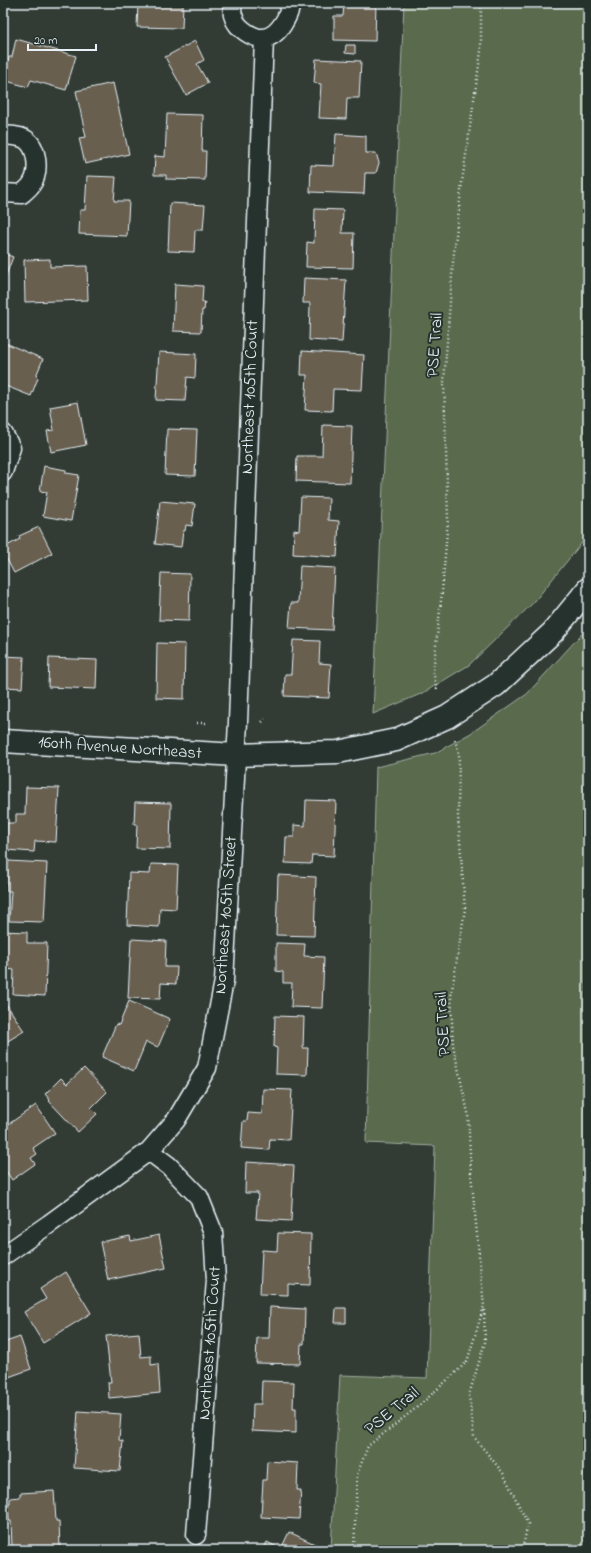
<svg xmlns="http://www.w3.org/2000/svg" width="591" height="1553" viewBox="0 0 591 1553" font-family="'Indie Flower',sans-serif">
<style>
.green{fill:#5a6b4e;stroke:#a1aea3}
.building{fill:#675e50;stroke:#e8f1f8}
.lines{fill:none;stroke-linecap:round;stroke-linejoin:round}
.minor-casing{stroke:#e8f1f8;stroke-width:21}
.tertiary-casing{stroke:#e8f1f8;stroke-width:25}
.path{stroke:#e8f1f8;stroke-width:2.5;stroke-dasharray:1 3;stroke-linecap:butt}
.minor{stroke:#26332d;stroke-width:18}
.tertiary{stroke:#26332d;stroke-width:22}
.labels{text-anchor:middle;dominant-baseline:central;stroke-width:4;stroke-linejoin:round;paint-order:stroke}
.street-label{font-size:17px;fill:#e8f1f8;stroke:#26332d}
</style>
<rect width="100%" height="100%" fill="#333c34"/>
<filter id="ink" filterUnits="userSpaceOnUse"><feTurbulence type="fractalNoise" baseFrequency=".025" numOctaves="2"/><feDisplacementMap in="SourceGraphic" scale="8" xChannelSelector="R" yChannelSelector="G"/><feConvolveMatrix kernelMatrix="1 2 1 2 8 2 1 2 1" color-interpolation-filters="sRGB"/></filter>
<g filter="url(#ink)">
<path class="green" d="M404,3H588V535L534,602L469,665L423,693L373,714Z
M588,627V1550H331L340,1375L427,1378L435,1146L366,1143L376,767L435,753L471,733L527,694Z"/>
<path class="building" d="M3,3H33V5Z
M138,3L183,4L182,28L137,27Z
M344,3H376L375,41L334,40V16H343Z
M16,39L76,56L66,90L31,80L28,87L3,80L9,57H12Z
M195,41L204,60L197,64L208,83L186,95L165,57Z
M346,45H355V54L345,53Z
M316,59L361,61L359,98H347L346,119L319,118L321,84L314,83Z
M113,83L129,154L85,164L79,138L86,137L76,91Z
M167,114L203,115L202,151H206L205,180L166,179V175H154L155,156L165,157Z
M336,134L366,136V153H376L379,163L376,173H365L364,194L310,192L311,165L334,166Z
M87,176L116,177L114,201H129L127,236L79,234L80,210H85Z
M170,203L205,205L203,230H195L194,252L168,251Z
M315,209L343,210L342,233H354L353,268L306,267L307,242L314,243Z
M3,253L13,257L3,283Z
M50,259V267L87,266L88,300L25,302L24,260Z
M304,278L346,280L342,342L309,340L310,303H303Z
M175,284L203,286L202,302H205L204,310H202L201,332L173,331Z
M3,342L43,359L36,376L38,378L31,396L3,385L4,375L3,374Z
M302,351L364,355L362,390L333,389L332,411L305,410L307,375H301Z
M159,352L196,354L195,378L187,377L185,401L156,400Z
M78,402L86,445L51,452L47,431L54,430L50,407Z
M323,425L352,426L350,483L296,481L297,456H322Z
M167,429L197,430L195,476L165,475Z
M44,466L66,470V473L79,475L71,521L43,516L47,492L40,491Z
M301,497L329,498L328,520L339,521L337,557L293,554L294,530L299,531Z
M160,501L195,504L192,526L186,525L185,531H183L181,547L155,544Z
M39,527L52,553L14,573L3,552V548L20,539L19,536Z
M300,566L335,568L332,630L289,628L291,603H298Z
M161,573L190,574L189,621L159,620Z
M293,640L320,641L319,663L331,664L329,698L284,696L285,674H291Z
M157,643L185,644L184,699L156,698Z
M3,656L24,657L22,688L3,687Z
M49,658L97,660L96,689L48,687Z
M26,787L59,788L56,842L35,841L34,852L6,850L7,823H16V814H25Z
M306,800L336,801L334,856L312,855L311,864L285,863L286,837H294V825L305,826Z
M135,802L171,803L170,849L136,848L137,824H134Z
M8,861L47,863L44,922L9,921L11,891H6Z
M151,864L178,865L176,909L160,908L159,927L127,925L129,873L150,874Z
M278,875L316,877L314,936L276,935Z
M3,931L27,932V943H47L45,996L13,994L14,970L6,969L7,959H3Z
M131,939L166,941L165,967H177L176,984L161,983L160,999L128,998Z
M276,943L305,944L304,956L324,957L322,1008L291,1007L292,983H283V972L276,971Z
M129,1001L170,1019L158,1047L146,1042L134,1071L102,1057L116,1024L119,1025Z
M5,1002L24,1031L3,1044V1004Z
M275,1016L304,1017L303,1048H308L307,1075L276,1074L277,1048L274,1047Z
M84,1068L107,1092L91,1108L97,1114L78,1132L49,1101L50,1100L45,1094L61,1078L67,1084Z
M263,1089L292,1090L289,1140L270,1139L269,1150L241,1148L243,1121H247L248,1113L262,1114Z
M36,1105L55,1133L33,1148L37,1154L31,1158L35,1164L12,1180L3,1167V1153L6,1151L3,1147V1128Z
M246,1162L294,1165L291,1221L256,1219L258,1193H245Z
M278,1233L311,1234L310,1285L288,1284V1295L260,1294L262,1250L277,1251Z
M159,1235L166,1268L108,1280L100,1242L130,1236L131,1241Z
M66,1272L91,1313L43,1343L24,1312L46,1299L40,1289Z
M270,1307L305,1309L304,1344H301L300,1364L256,1363L257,1338H269Z
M336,1308H346V1323H335Z
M139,1333L141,1357L151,1356V1365L158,1364L160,1393L109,1398L108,1382H111L106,1336Z
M20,1337L31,1369L3,1379V1343Z
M262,1381L294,1382L293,1408H296V1433L252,1431L253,1404H261Z
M78,1411L121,1414L119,1440L123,1441L120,1471L74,1468Z
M267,1461L298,1463L297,1490H301L299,1519L261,1517L263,1480H266Z
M54,1491L56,1521H59L60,1549L23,1550V1547H12L11,1521H9L8,1504H10V1498L20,1497V1493Z
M289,1532L319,1546L317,1550H263L267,1542L281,1549Z"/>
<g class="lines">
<defs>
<path id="minor" d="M233,3C232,7 232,14 234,18C237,28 253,39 264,38C279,36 289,16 291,3
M3,136C9,135 19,136 25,139C38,147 40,173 31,185C29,188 25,191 22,194L3,193
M3,433L11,448L3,472
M149,1151L169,1166L199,1197L213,1232L216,1280L196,1535
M3,1256L49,1224L149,1151L176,1120L207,1068L224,981L238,722L264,38"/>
<path id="tertiary" d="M3,741L236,755L338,752L396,740L447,717L496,685L553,632L588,589"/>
</defs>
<use href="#minor" class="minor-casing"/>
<use href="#tertiary" class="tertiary-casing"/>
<path class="path" d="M437,689L433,672L442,592L448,519L444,382L453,262L462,182L481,51V3
M262,722L265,719
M197,723H206
M484,1310L485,1342L469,1395L474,1437L503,1473L528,1524L522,1550
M354,1550L357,1475L368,1446L421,1404L467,1362L484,1306L471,1173L468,1113L453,1045L451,996L465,909L458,816L459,753L455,740"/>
<use href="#minor" class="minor"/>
<use href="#tertiary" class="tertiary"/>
</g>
</g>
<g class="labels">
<g class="street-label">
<text transform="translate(435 345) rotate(-86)">PSE Trail</text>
<text transform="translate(250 397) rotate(-88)">Northeast 105th Court</text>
<text transform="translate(120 748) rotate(4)">160th Avenue Northeast</text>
<text transform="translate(226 915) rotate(-86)">Northeast 105th Street</text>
<text transform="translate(443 1024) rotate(-93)">PSE Trail</text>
<text transform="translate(210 1343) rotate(-86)">Northeast 105th Court</text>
<text transform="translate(392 1411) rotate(-39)">PSE Trail</text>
</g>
</g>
<rect width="591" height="1553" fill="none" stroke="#26332d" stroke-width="16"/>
<rect x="8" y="8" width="575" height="1537" fill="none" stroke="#e8f1f8" stroke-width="1.5" filter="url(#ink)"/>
<path d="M28 44v6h68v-6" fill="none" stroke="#e8f1f8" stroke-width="2"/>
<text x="34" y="44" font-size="12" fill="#e8f1f8" stroke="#26332d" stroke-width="3" paint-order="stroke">20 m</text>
</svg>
